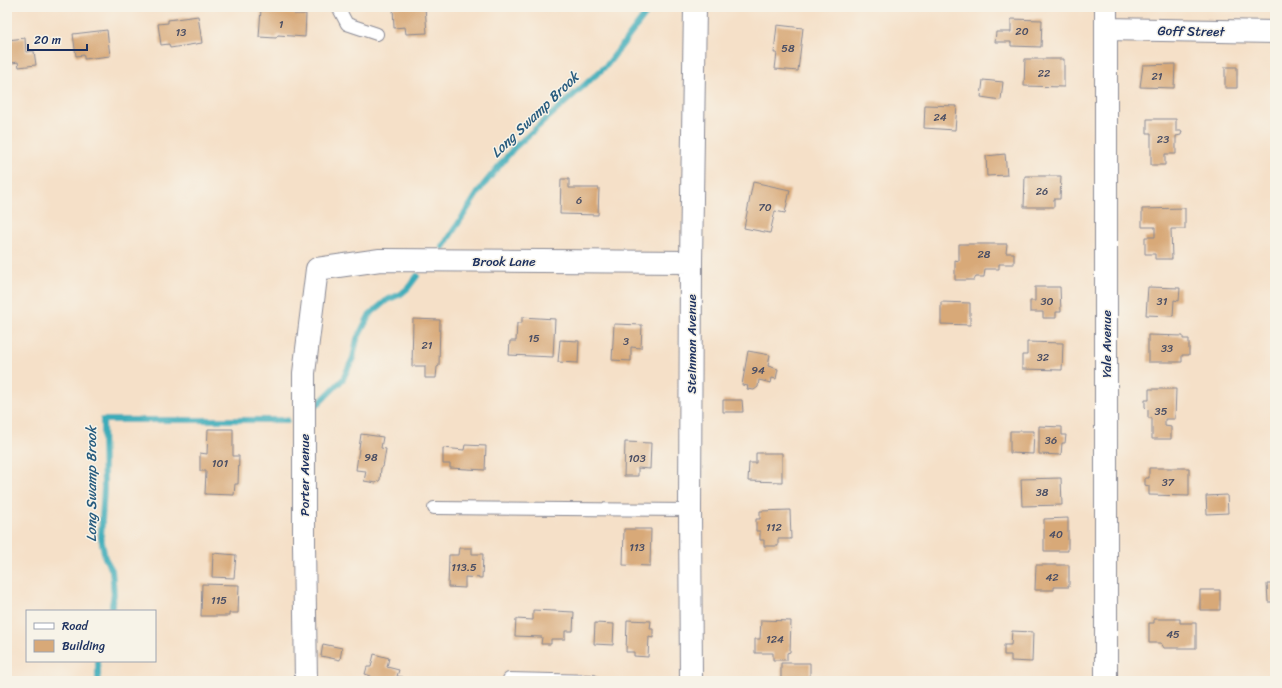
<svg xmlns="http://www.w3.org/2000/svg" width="1282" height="688" viewBox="0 0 1282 688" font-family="Sriracha,sans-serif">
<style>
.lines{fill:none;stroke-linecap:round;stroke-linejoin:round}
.stream{stroke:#3dacb9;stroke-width:6}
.building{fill:#d8a978}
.service-casing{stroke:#888893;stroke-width:14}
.minor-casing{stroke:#888893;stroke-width:24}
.service{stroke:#fff;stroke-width:12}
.minor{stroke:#fff;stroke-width:22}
.labels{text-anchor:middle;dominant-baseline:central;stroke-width:3;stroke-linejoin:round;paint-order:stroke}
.number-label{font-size:11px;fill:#4a4e64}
.street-label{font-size:13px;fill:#1b2f5e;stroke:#f7f3e8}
.water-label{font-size:14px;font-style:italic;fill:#275b7e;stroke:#f7f3e8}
</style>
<rect width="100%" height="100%" fill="#f7f3e8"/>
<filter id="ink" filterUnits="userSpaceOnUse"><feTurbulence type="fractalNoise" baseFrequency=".025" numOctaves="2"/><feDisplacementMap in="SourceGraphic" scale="8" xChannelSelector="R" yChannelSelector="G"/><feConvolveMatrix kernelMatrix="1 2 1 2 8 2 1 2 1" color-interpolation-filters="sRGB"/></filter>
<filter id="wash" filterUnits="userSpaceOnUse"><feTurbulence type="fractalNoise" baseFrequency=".012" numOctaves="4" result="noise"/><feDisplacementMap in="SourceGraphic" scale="16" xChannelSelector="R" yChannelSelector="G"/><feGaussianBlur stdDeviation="0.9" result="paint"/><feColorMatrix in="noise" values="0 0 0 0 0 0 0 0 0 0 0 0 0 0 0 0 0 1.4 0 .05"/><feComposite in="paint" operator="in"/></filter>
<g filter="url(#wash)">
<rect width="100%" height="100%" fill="#f5e0c8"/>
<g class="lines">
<path class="stream" d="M443,247L481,188L514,148L607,65L651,7
M318,404L343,379L353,358L357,339L370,314L387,300L401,294L408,288L417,276
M111,611L114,594L112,570L105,558L101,537L104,489L103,420H287
M98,681V661"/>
</g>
<g id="blocks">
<path class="building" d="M393,7H425L427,33L406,34L405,27L394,28Z
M261,9L294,11V14H306L305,37L278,35L276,38L259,37Z
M198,16L202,43L170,48L169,44L161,45L158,24L168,23V20Z
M1011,19L1042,20L1041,47L1011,46V42H995L996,32H1011Z
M777,25L803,28L798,71L775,69L777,53H774Z
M107,30L110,56L84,59V55L76,56L73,34Z
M25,38L26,52L34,51L36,65L19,67L18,62L7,64V40Z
M1025,59H1064V87L1024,86Z
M1175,64L1174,88L1140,87L1143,65Z
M1225,67H1237V88H1225Z
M983,80L1003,82L1001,100L981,97Z
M925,105L957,106L955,130L924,128Z
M1147,119H1176V131H1182L1181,135L1176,136V154H1165V165H1151V133H1147Z
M1005,154L1007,175L987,176L986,156Z
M1025,176H1061L1060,199H1054V207H1024Z
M561,179H569V188H599L598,215L560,214Z
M753,182L790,190L785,213L775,211L770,233L744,228Z
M1185,208V229H1171L1172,259H1155V254H1145V237H1155V227H1142V209Z
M959,244H1007L1006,253H1014V264H999V269H985L984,277H976L974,280H955V260L959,261Z
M1035,287H1060L1061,312H1056V318H1043V312H1030V301H1035Z
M1148,287L1180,288L1179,301L1174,300L1173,316L1146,315Z
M941,302L970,303V325L941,324Z
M522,317L555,319L553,357L509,355L510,341H516L517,323H522Z
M413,319L440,320L439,366L437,367L436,378H425V366H412Z
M614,324L642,325L641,348L631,347V361L612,360Z
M1148,335L1183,336V339H1189V355H1182V362H1148Z
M560,340L579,341L578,363L558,362Z
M1027,342L1063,343L1062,370L1022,369V355H1027Z
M748,351L770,355L768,366L778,369L776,379L772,378L771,383L759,380L758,387L754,390L747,389L748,386L742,385Z
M1149,389H1176L1175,419H1165V426L1171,427V439H1152V418H1148V410L1145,407V400H1149Z
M723,400H742L743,412H723Z
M1039,426L1062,427V435H1066L1065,443H1062L1061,455L1039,454Z
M208,429H233V456H239L238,484H235L234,495L205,494L206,471H200V453L207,454Z
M1010,431H1034L1033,454L1010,453Z
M361,434L383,437L381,448L386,449L383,467L381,468L380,480L376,483L364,481L366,471L356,470Z
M625,442L651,443L650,469L638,468V476H624Z
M465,445L486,446L485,470L450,468V464H443V448L464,450Z
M756,453H782V482L748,481L749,463H756Z
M1149,468H1189V496L1149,495V486L1145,485V478H1149Z
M1061,478L1062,505L1022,506L1021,479Z
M1227,495L1228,513L1207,514L1206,496Z
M790,510L791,539H778V546H764V540H760V531H756V519H760V511Z
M1068,518V551H1044V519Z
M624,529H651L650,566L623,565Z
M459,548H472V554H483L482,578L465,577V588L448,587L449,555H458Z
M213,553L236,555L234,578L212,577Z
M1036,565H1069V587H1054V590H1035Z
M202,584L239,585L238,613H229V616H201Z
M1267,584H1275V602H1268Z
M1200,590H1220V610H1200Z
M533,610L574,612L573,631H565V639H551V644H541L542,637L515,636L516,619L533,620Z
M1154,619H1180V623H1196V648H1164L1161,643H1149V623H1154Z
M627,620L651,621L650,629H653V638L649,637L648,657L634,656V652H626Z
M761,620L791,621L790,652L787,653V660H773V653H755V639H760Z
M595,623L614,624L613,645L594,644Z
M1012,631L1033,632L1032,662L1011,661V655H1004V645H1011Z
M323,644L342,648L340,660L321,656Z
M374,654L389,658L387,667L399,670L397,676L403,677L402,681H370L371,676L365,674L367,667H371Z
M781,663H810V681H781Z"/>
</g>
</g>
<g filter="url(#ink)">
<use href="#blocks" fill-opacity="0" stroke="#888893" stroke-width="1"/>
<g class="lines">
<defs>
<path id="service" d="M338,7L347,24L377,34
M434,508L690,510
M509,679L593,681"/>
<path id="minor" d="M1106,29L1275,32
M306,681L304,545V373L317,269L380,260L691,262
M691,681L690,510L691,262L695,7
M1106,681V7"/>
</defs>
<use href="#service" class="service-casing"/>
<use href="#minor" class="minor-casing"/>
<use href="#service" class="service"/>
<use href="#minor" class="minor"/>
</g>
</g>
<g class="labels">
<g class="number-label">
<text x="281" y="24">1</text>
<text x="1022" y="31">20</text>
<text x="181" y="32">13</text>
<text x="788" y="48">58</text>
<text x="1044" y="73">22</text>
<text x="1157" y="76">21</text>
<text x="940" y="117">24</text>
<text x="1163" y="139">23</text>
<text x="1042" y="191">26</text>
<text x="579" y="200">6</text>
<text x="765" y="207">70</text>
<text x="984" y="254">28</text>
<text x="1047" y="301">30</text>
<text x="1162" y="301">31</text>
<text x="534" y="338">15</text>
<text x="626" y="341">3</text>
<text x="427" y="345">21</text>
<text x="1167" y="348">33</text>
<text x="1043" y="357">32</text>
<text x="758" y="370">94</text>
<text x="1161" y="411">35</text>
<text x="1051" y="440">36</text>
<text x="371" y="457">98</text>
<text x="637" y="458">103</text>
<text x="220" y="463">101</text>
<text x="1168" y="482">37</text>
<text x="1042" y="492">38</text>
<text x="774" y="527">112</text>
<text x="1056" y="534">40</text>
<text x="637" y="547">113</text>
<text x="464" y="567">113.5</text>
<text x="1052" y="577">42</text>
<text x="219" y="600">115</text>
<text x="1173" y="634">45</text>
<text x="775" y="639">124</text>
</g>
<g class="street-label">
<text transform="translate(1191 31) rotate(1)">Goff Street</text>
<text x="504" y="261">Brook Lane</text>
<text transform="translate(691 344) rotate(-90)">Steinman Avenue</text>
<text transform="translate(1106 344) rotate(-90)">Yale Avenue</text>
<text transform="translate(304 475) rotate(-90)">Porter Avenue</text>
</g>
<g class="water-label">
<text transform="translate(535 115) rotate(-44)">Long Swamp Brook</text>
<text transform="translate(91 484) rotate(-90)">Long Swamp Brook</text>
</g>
</g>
<rect width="1282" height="688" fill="none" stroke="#f7f3e8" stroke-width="24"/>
<rect x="26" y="610" width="130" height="52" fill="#f7f3e8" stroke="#9fa5b1"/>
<rect x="34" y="623" width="20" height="6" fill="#ffffff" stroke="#9fa5b1"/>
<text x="62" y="630" font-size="12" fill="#1b2f5e">Road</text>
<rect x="34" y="640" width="20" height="12" fill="#d8a978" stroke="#9fa5b1"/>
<text x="62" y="650" font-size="12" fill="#1b2f5e">Building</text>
<path d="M28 44v6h59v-6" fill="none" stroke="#1b2f5e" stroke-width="2"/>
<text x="34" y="44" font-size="12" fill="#1b2f5e" stroke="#f7f3e8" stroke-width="3" paint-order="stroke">20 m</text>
</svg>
